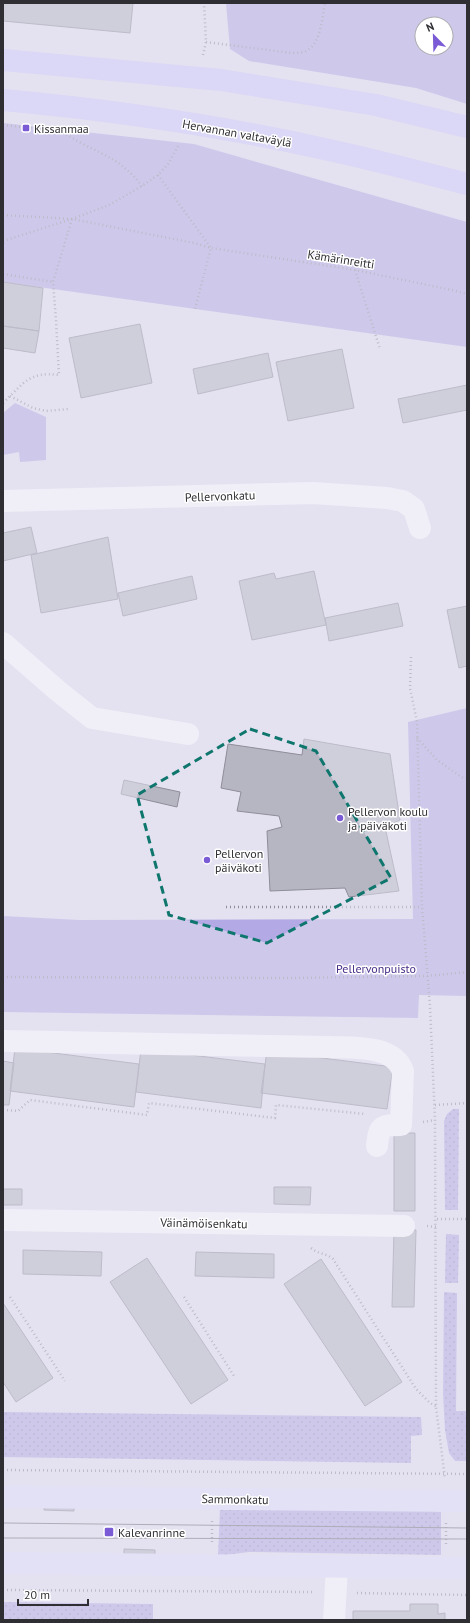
<svg xmlns="http://www.w3.org/2000/svg" width="470" height="1623" viewBox="0 0 470 1623" font-family="'PT Sans',sans-serif">
<style>
.grass{fill:url(#grass-dots)}
.green{fill:#b3aae5;fill-rule:evenodd}
.building{fill:#b6b5c2;stroke:#8e8d99}
.lines{fill:none;stroke-linecap:round;stroke-linejoin:round}
.path{stroke:#8e8d97;stroke-width:2.5;stroke-dasharray:1 3;stroke-linecap:butt}
.minor{stroke:#fff;stroke-width:22}
.major{stroke:#e3dffd;stroke-width:22}
.highway{stroke:#d1c9fc;stroke-width:22}
.tram{stroke:#6e6d75;stroke-width:1}
.marked{fill:none;stroke:#0f766e;stroke-width:3;stroke-dasharray:8 5;stroke-linejoin:round}
.poi-dot{fill:#7a5bd5;stroke:#fff;stroke-width:1.5}
.labels{text-anchor:middle;dominant-baseline:central;stroke-width:3;stroke-linejoin:round;paint-order:stroke}
.poi-label{font-size:12px;fill:#2f2e33;stroke:#fff;text-anchor:start}
.street-label{font-size:12px;fill:#2f2e33;stroke:#fff}
.park-label{font-size:12px;fill:#482e89;stroke:#fff}
</style>
<defs>
<pattern id="grass-dots" width="8" height="8" patternUnits="userSpaceOnUse"><rect width="8" height="8" fill="#b3aae5"/><path d="M2 2h.1M6 6h.1" fill="none" stroke="#928bba" stroke-width="1.8" stroke-linecap="round"/></pattern>
</defs>
<rect width="100%" height="100%" fill="#e4e2f0"/>
<path class="grass" d="M453,1109H459L458,1210H445L444,1121L447,1114Z
M446,1234L459,1235L458,1283H445Z
M444,1292L457,1293L456,1411H467V1461H455L449,1453L445,1430L443,1394Z
M3,1412L421,1417L422,1435L411,1436V1463L3,1457Z
M220,1508L427,1510L441,1512V1555L249,1552L218,1556Z
M3,1602L153,1604V1620H3Z"/>
<path class="green" d="M226,3H467V104L416,88L249,61L230,49ZM422,24H446V48H422Z
M3,123L194,144L467,222V347L3,282Z
M15,403L46,417V460L20,462L19,452L3,455V413Z
M467,708V996L419,995L418,1018L3,1012V916L79,920L413,919L408,722Z"/>
<path class="building" d="M3,3H133L130,33L3,21Z
M3,282L43,288L39,331L3,326Z
M140,324L152,383L81,398L69,338Z
M3,326L39,331L35,353L3,348Z
M342,349L354,408L288,421L276,362Z
M268,353L273,377L198,394L193,369Z
M467,385V410L403,423L398,399Z
M31,527L37,553L3,561V533Z
M108,537L118,599L41,613L31,555Z
M314,571L326,625L252,640L239,581L274,573L276,579Z
M192,576L197,599L123,616L118,593Z
M398,603L403,626L329,641L325,618Z
M467,606V666L459,668L447,610Z
M304,739L390,754L400,820L385,827L399,891L349,897L345,888L270,891L267,831L282,827L279,816L237,811L241,792L221,788L228,744L302,755Z
M124,780L180,792L177,807L121,794Z
M15,1048L139,1064L134,1107L10,1091Z
M141,1049L265,1064L261,1108L136,1092Z
M267,1051L393,1067L387,1109L261,1093Z
M3,1061L14,1063L9,1105H3Z
M394,1133H415V1211H394Z
M274,1187H311L310,1205L274,1204Z
M3,1189H22V1205H3Z
M394,1230H416L414,1307H392Z
M23,1250L102,1252L101,1276L23,1274Z
M196,1252L274,1254V1278L195,1276Z
M147,1258L228,1380L191,1404L110,1282Z
M321,1259L402,1382L365,1406L284,1284Z
M3,1303L53,1378L16,1402L3,1382Z
M44,1505L74,1506V1511L44,1510Z
M124,1549L155,1550V1555H124Z
M410,1604H438V1614L445,1613V1620H353V1611H410Z"/>
<g class="lines">
<path class="path" d="M206,42L291,53C295,53 300,53 304,52C321,46 322,18 325,3
M203,55L206,42L204,3
M3,125L50,130
M55,130C66,133 73,139 83,144C110,158 122,161 142,186
M158,175L211,248L195,309
M3,215L72,219L194,243L211,248L355,270L452,290L467,294
M3,241L72,219L109,205L142,186L158,175L169,163L178,146
M355,270L380,349
M3,274L53,282
M10,396L33,408L46,411L68,409
M3,403C23,384 29,371 59,375L56,320L53,282L72,219
M411,657L410,688L417,722L422,907L430,1006L435,1120L436,1407L445,1479
M417,738L437,760L463,778H467
M226,907H422
M3,977L291,978L427,976L467,972
M435,1105L467,1103
M3,1110L18,1111L30,1100L147,1115L149,1103L275,1118L276,1105L365,1114
M423,1122L435,1120
M437,1219H467
M427,1226L437,1227
M311,1248C318,1254 326,1253 333,1259L416,1389L430,1403L436,1406
M10,1297L65,1381
M184,1297L234,1376
M3,1470L467,1474
M212,1542V1521
M446,1544V1523
M3,1590L312,1592
M357,1593L467,1595"/>
<path class="minor" d="M3,501L313,493L387,498L403,501L414,509L420,528
M3,643L58,691L92,718L188,734
M3,1041L328,1047C352,1048 393,1044 403,1071L401,1125C381,1125 379,1126 377,1146
M3,1220L404,1226
M334,1620L337,1567"/>
<path class="major" d="M3,1497L467,1501
M3,1563L467,1568"/>
<path class="highway" d="M3,60L221,80L376,105L467,127
M3,100C112,110 222,126 329,150C375,160 421,172 467,184"/>
<path class="tram" d="M3,1523L467,1528
M3,1538L467,1539"/>
</g>
<path d="M0 0H470V1623H0ZM250,729L316,751L391,878L267,943L169,915L137,795Z" fill="#e4e2f0" fill-opacity=".55" fill-rule="evenodd"/>
<path class="marked" d="M250,729L316,751L391,878L267,943L169,915L137,795Z"/>
<g class="poi-dot">
<rect x="22" y="124" width="8" height="8" rx="2"/>
<circle cx="340" cy="818" r="4"/>
<circle cx="207" cy="860" r="4"/>
<rect x="104" y="1527" width="10" height="10" rx="2"/>
</g>
<g class="labels">
<g class="poi-label">
<text x="34" y="128">Kissanmaa</text>
<text x="348" y="811">Pellervon koulu<tspan x="348" dy="14">ja päiväkoti</tspan></text>
<text x="215" y="853">Pellervon<tspan x="215" dy="14">päiväkoti</tspan></text>
<text x="118" y="1532">Kalevanrinne</text>
</g>
<g class="street-label">
<text transform="translate(237 133) rotate(10)">Hervannan valtaväylä</text>
<text transform="translate(341 259) rotate(9)">Kämärinreitti</text>
<text transform="translate(220 496) rotate(-2)">Pellervonkatu</text>
<text transform="translate(204 1223) rotate(1)">Väinämöisenkatu</text>
<text transform="translate(235 1499) rotate(1)">Sammonkatu</text>
</g>
<g class="park-label">
<text x="376" y="968">Pellervonpuisto</text>
</g>
</g>
<rect width="470" height="1623" fill="none" stroke="#2f2e33" stroke-width="8"/>
<g transform="translate(434 36) rotate(337)"><circle r="19" fill="#ffffff" stroke="#acabad"/>
<path d="M0-3L7 15L0 10L-7 15Z" fill="#7a5bd5"/>
<text y="-6" font-size="11" font-weight="bold" text-anchor="middle" fill="#2f2e33">N</text>
</g>
<path d="M18 1599v6h70v-6" fill="none" stroke="#2f2e33" stroke-width="2"/>
<text x="24" y="1599" font-size="12" fill="#2f2e33" stroke="#ffffff" stroke-width="3" paint-order="stroke">20 m</text>
</svg>
